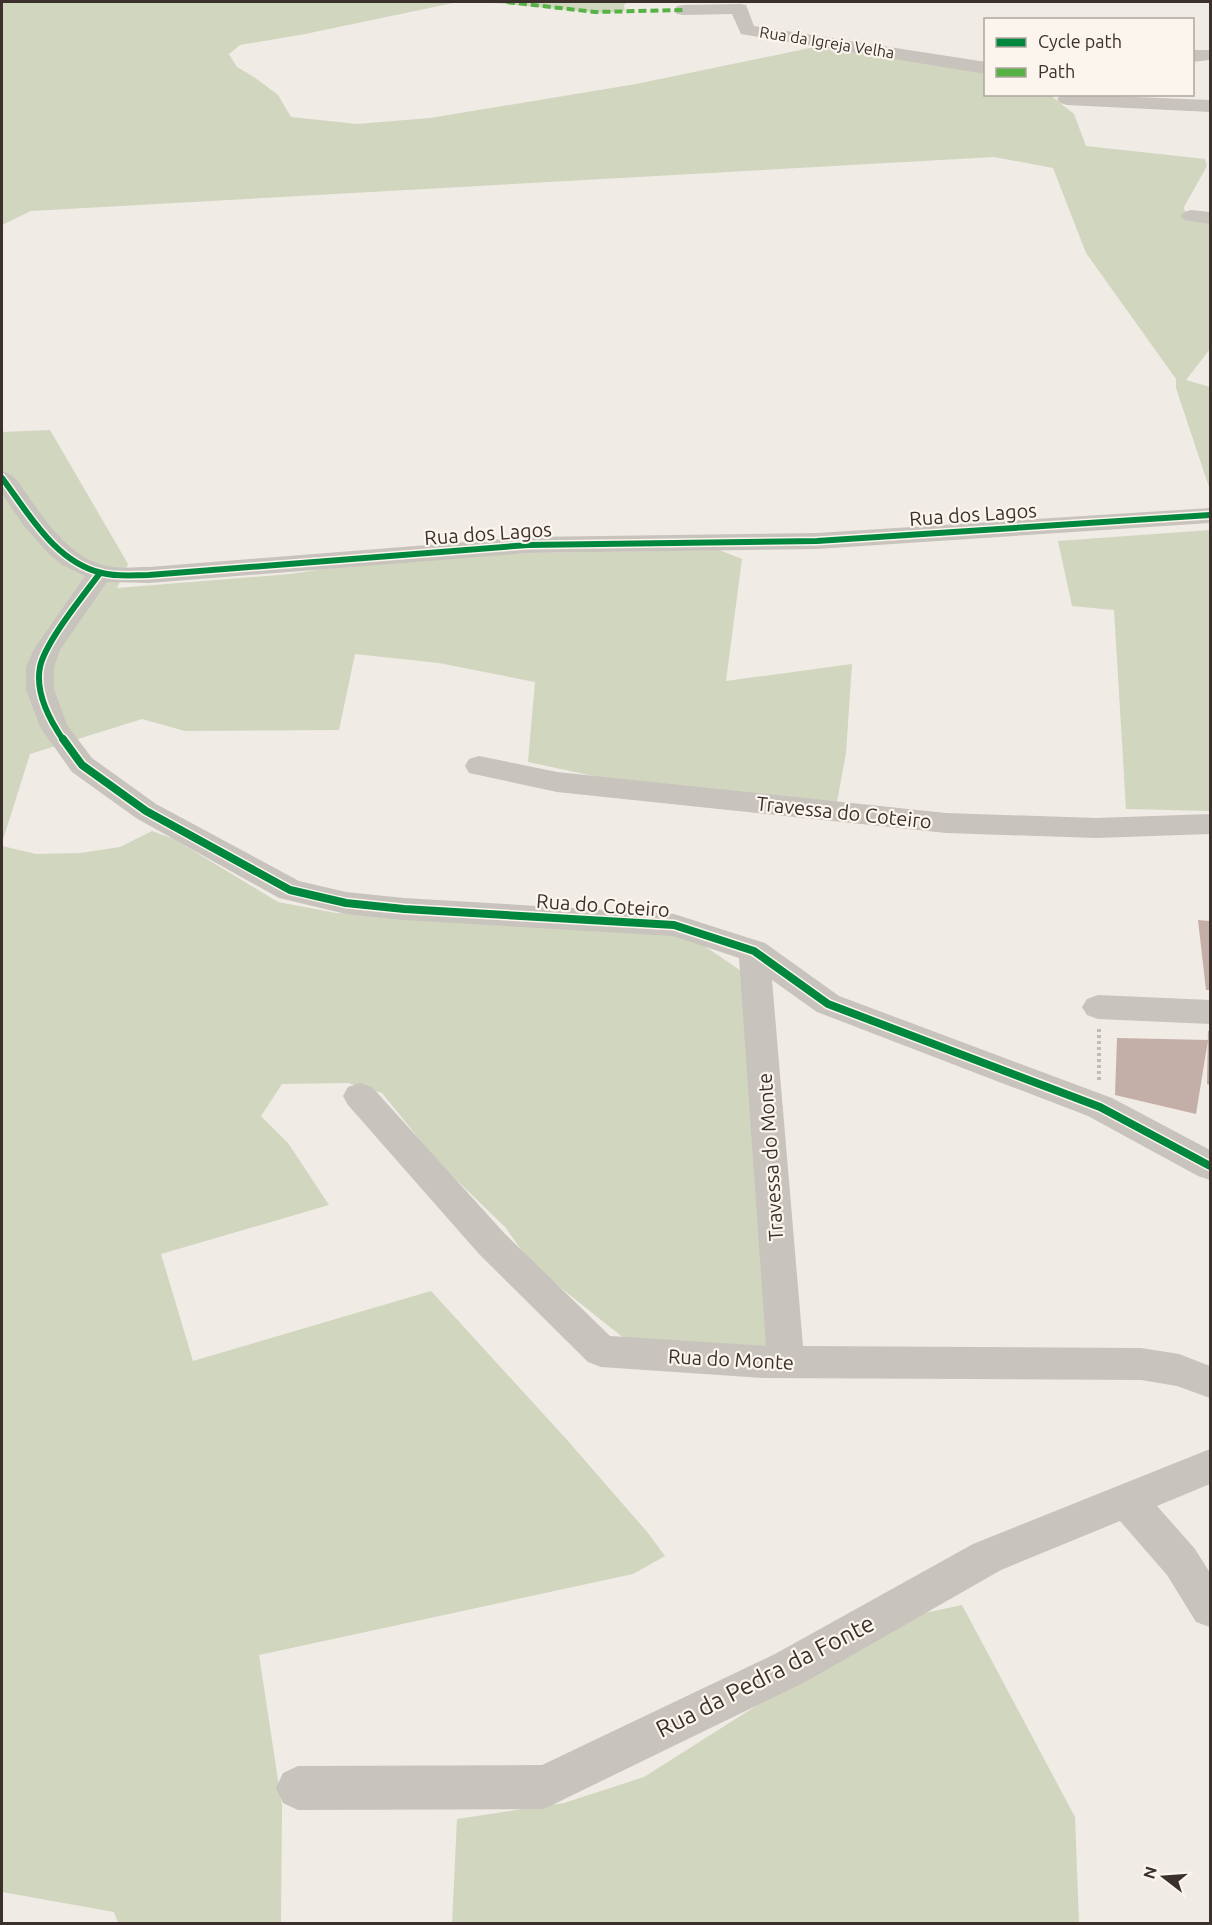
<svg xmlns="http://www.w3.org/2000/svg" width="1212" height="1925" viewBox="0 0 1212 1925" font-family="Ubuntu,sans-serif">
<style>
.green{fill:#d1d6bf}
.building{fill:#c3afa7}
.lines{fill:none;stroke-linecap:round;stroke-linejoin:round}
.path{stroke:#c2bbb6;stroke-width:4;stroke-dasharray:3 3;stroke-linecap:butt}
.minor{fill:#c9c3be;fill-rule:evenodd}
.quiet{stroke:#57b246;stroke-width:4;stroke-dasharray:8 4;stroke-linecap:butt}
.cycleway-far1-casing{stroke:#fbf5ee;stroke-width:9}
.cycleway-casing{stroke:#fbf5ee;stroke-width:11}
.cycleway-far1{stroke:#00873e;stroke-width:6}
.cycleway{stroke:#00873e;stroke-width:8}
.labels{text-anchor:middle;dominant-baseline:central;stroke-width:4.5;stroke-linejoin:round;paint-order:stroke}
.far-street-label{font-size:16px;fill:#3b302b;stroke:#fbf5ee}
.street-label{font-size:20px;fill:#3b302b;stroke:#fbf5ee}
.near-street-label{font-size:24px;fill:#3b302b;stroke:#fbf5ee}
</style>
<rect width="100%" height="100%" fill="#f0ebe5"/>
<path class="green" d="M2,2H458L305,34L240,45L229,54L237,67L254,77L278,95L291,117L357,124L430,118L636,84L829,44L985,69L986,94L1050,95L1074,114L1086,146L1205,159L1207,166L1184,207L1186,219L1210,222V349L1186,380L1210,387V490L1176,388V379L1086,253L1053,168L994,157L31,211L2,225Z
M483,2H628L624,5L625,11L603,13Z
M50,430L128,564L117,588L290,574L422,555L719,550L742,559L726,681L852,664L846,753L837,802L664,791L528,762L535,682L439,663L355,654L339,730L185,731L142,719L30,754L2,843V432Z
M1210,530V811L1126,809L1114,610L1072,606L1058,541Z
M152,831L174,839L278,902L336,913L639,928L684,932L744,973L793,1340L764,1349L630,1343L531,1264L506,1228L437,1161L382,1093L348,1083L282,1084L261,1116L288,1143L329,1205L161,1254L193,1361L431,1291L568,1441L648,1533L665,1556L633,1574L259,1655L282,1806L281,1923H118L114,1912L2,1892V846L36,854L80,853L120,847Z
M962,1605L1075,1817L1079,1923L452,1924L457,1819L564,1803L644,1777L767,1699L920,1614Z"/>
<path class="building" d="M1198,920L1210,921V990H1206Z
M1208,1031H1210V1085L1207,1084Z
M1117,1038L1208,1040L1196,1114L1115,1095Z"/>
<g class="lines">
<path class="path" d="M1099,1029V1081"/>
<path class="minor" d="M740,4L746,5L754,26L986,62V74L747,35L741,34L732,14L683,15L677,14L674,10L677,6L683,5Z
M1192,50H1210V60L1192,62Z
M1062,94L1210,100V112L1067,105L1060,103L1057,99Z
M1191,210L1210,212V224L1184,220L1181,216L1184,212Z
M2,471C15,474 20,485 28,496C47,523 72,559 107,566C120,569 135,567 149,567L528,537L817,533L1210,508V523L817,549L528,553L149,583L107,582L60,650L54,667V689L67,725L92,758L156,804L299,881L346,892L404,898L674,914L765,943L839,996L1112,1098L1210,1150V1180L1198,1176L1088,1116L817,1012L772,980L803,1346L1141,1348L1179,1354L1210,1366V1398L1177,1386L1141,1380L763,1378L601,1367L588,1362L479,1254L348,1105L343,1096L348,1087L360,1083L372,1087L505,1234L610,1336L766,1346L739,958L673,936L404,920L346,914L279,898L136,818L72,772L40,727L26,689V667L34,649L85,576L62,565L48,553L24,526L2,494Z
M479,756L557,772L946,813L1096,818L1210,814V834L1096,838L946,833L557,792L469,773L465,766L469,759Z
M1098,995L1210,1000V1024L1098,1019L1087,1015L1082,1007L1087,999Z
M1210,1449V1484L1157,1506L1195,1549L1210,1573V1627L1196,1622L1167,1575L1120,1521L1001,1570L805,1682L544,1809L298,1810L283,1803L276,1788L283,1773L298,1766L542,1765L775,1654L973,1544Z"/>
<path class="quiet" d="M507,2L595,12L683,10"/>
<defs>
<path id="cycleway-far1" d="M2,478C29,514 55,562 102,573C117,577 134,575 149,575L528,545L817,541L1210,515
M64,741C50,721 35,692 40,667C45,642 84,595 100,573"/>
<path id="cycleway" d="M63,739L82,765L146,811L290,890L346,903L404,909L674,925L754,951L828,1004L1100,1107L1210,1166"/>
</defs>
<use href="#cycleway-far1" class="cycleway-far1-casing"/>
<use href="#cycleway" class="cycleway-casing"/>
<use href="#cycleway-far1" class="cycleway-far1"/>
<use href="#cycleway" class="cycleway"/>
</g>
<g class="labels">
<g class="far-street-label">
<text transform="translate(827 42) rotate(9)">Rua da Igreja Velha</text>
</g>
<g class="street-label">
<text transform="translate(973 514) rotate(-4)">Rua dos Lagos</text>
<text transform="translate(488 533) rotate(-4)">Rua dos Lagos</text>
<text transform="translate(844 812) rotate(6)">Travessa do Coteiro</text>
<text transform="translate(603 905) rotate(4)">Rua do Coteiro</text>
<text transform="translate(770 1157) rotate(-94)">Travessa do Monte</text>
<text transform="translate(731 1359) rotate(3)">Rua do Monte</text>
</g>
<g class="near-street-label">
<text transform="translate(765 1676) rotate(-27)">Rua da Pedra da Fonte</text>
</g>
</g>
<rect width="1212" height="1925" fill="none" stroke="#3b302b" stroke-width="6"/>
<rect x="984" y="18" width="210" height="78" fill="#fbf5ee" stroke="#aea6a0" stroke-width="1.5"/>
<rect x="996" y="38" width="30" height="9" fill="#00873e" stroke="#aea6a0" stroke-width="1.5"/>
<text x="1038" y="48" font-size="18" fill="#3b302b">Cycle path</text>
<rect x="996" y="68" width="30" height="9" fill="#57b246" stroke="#aea6a0" stroke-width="1.5"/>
<text x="1038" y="78" font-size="18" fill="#3b302b">Path</text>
<g transform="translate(1164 1877) rotate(287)" stroke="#fbf5ee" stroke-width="4.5" paint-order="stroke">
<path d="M0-4.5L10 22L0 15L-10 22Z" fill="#3b302b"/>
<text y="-9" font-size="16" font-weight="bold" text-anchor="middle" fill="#3b302b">N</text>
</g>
</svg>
